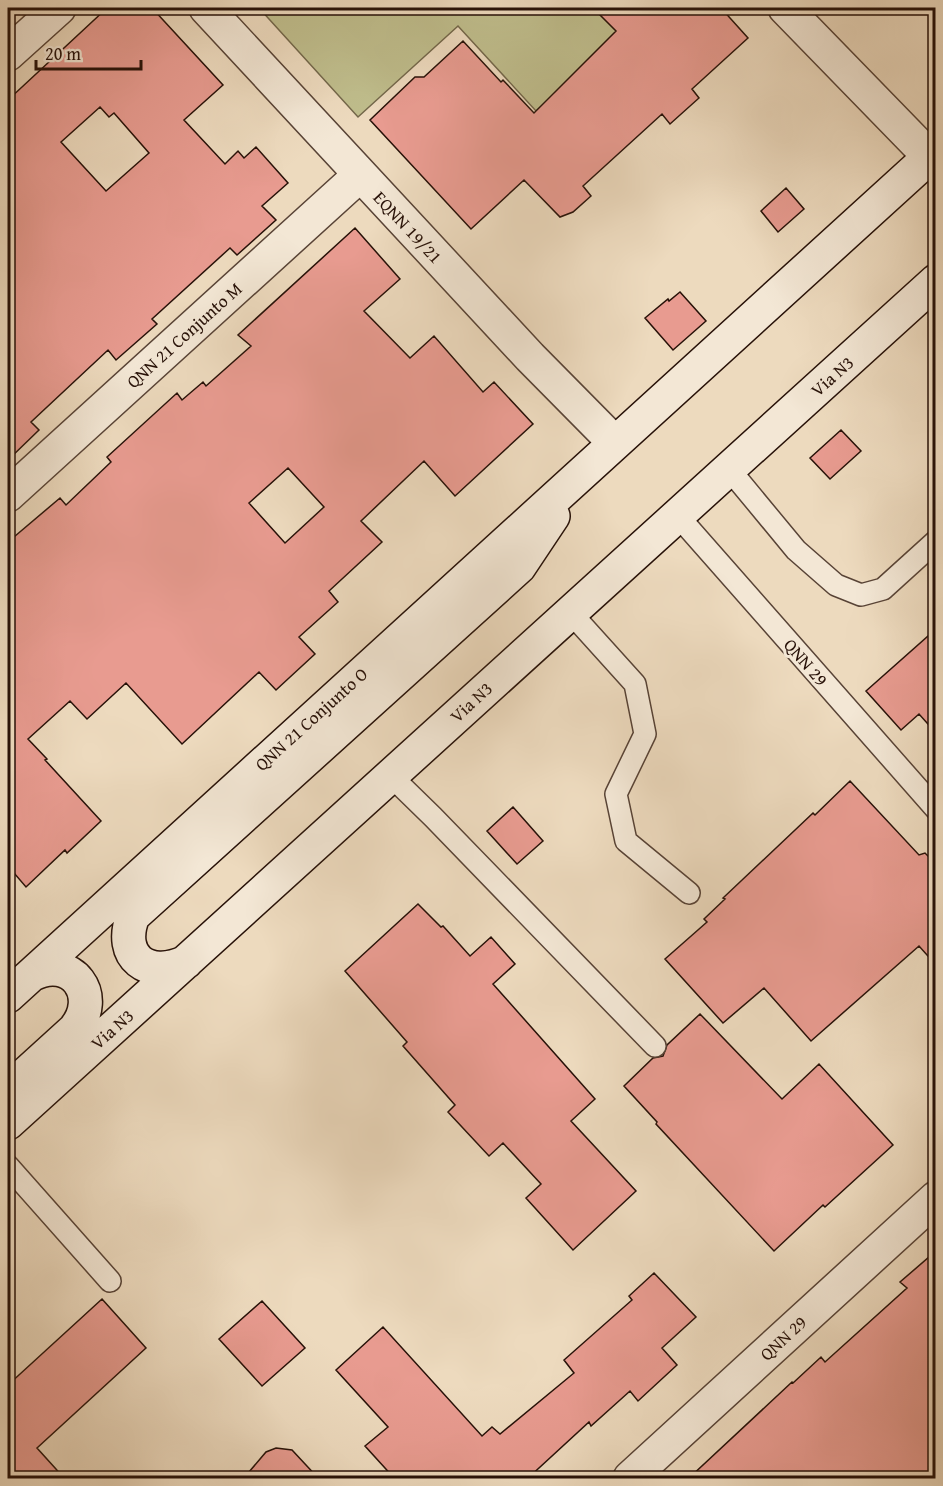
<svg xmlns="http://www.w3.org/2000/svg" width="943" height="1486" viewBox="0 0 943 1486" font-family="'Gentium Book Plus',serif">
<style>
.green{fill:#bfbd8c;stroke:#73674a;stroke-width:1.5}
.building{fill:#e89b90;stroke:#271108;stroke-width:1.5;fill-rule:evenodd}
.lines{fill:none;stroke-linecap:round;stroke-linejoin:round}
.lane-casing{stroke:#584336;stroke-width:24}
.street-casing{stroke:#584336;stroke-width:36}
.secondary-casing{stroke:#271108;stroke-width:36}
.lane{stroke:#f3e7d5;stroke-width:21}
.street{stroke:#f3e7d5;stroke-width:33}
.secondary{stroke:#f3e7d5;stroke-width:33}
.labels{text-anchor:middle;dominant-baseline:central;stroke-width:6;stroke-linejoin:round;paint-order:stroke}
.street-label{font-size:18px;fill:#271108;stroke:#f3e7d5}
</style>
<rect width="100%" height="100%" fill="#eddabe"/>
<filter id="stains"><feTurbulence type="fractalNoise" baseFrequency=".00333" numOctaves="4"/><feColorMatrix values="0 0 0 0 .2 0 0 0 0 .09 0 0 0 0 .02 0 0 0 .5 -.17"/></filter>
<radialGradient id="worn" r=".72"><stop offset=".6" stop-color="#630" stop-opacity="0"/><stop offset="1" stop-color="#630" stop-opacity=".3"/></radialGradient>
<path class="green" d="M259,8H598L621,33L536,111L458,26L358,117Z"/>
<path class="building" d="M107,8H152L223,85L184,120L225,164L238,151L244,158L256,147L288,183L262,206L276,220L237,255L230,248L152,319L157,324L116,360L108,350L31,422L39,430L8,460V100ZM100,107L109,117L114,113L149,153L106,191L61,142Z
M593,8H721L748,38L692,89L699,98L670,124L662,114L583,186L591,196L573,212L560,217L524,180L471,229L370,120L415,77H424L463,41L501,82L503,80L534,113L616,31Z
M786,188L804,209L778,232L761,211Z
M355,228L400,279L364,311L410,358L434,336L483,392L494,382L533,424L455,496L424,461L361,521L382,542L329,591L338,602L299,637L315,654L276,690L259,672L182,744L126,683L87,719L70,701L28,739L47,759L45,760L101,821L67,853L65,850L26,887L8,866V542L60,498L66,505L111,462L107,457L177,393L182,400L203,382L206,386L251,346L238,335ZM288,468L324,507L285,543L249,503Z
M680,292L706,321L673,350L645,318L668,299L669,301Z
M841,430L861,451L830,479L810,458Z
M936,629V733L919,714L901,730L866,691Z
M850,781L919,855L925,853L936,864V965L919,946L811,1041L764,988L723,1023L665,959L707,922L704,919L725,899L723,898L813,813L815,815Z
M513,807L543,841L517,864L487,831Z
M418,904L441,927L443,926L470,956L491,937L515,964L493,984L595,1099L571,1121L636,1191L573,1250L526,1198L541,1184L503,1143L489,1156L448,1112L455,1105L403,1046L407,1042L345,971Z
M700,1014L782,1099L819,1064L893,1145L825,1207L823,1205L774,1251L656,1124L657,1122L624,1086L653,1058L663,1056L667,1045Z
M936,1251V1479H688L792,1382L793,1383L821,1357L825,1362L907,1288L900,1282Z
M654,1273L696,1317L662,1348L677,1365L638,1401L630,1391L591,1426L589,1422L527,1479H395L365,1446L388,1427L336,1370L383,1327L482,1436L492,1427L500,1434L574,1373L564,1360L632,1300L629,1296Z
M102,1299L146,1348L37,1448L65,1479H8V1385Z
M262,1301L305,1348L262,1386L219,1339Z
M276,1448L292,1450L319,1479H243L266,1452Z"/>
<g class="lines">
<defs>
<path id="lane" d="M729,469L796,550L836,585L861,595L883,589L936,541
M678,516L936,809
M570,612L635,684L645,734L616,794L626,841L689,893
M391,776L433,817L655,1046
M8,1166L110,1281"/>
<path id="street" d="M206,8L530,357L614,442
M785,8L929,156
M8,54L59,8
M8,495L360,175
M630,1478L936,1198"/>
<path id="secondary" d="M186,962C148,980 117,957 133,916L519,567L553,516
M8,996L936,151
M8,1090L74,1030C103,996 72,953 31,975
M8,1123L936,281"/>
</defs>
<use href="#lane" class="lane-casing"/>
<use href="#street" class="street-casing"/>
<use href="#secondary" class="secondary-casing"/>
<use href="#lane" class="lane"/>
<use href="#street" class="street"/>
<use href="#secondary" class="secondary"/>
</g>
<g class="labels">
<g class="street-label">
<text transform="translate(408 227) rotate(47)">EQNN 19/21</text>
<text transform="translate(184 335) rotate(-42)">QNN 21 Conjunto M</text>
<text transform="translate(832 376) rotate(-42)">Via N3</text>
<text transform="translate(806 662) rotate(49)">QNN 29</text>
<text transform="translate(471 702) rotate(-43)">Via N3</text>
<text transform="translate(311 719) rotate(-42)">QNN 21 Conjunto O</text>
<text transform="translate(112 1029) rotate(-42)">Via N3</text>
<text transform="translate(783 1338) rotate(-43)">QNN 29</text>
</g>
</g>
<rect width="943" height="1486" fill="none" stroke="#eddabe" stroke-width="30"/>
<rect x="9" y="9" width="925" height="1468" fill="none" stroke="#271108" stroke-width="3"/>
<rect x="15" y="15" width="913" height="1456" fill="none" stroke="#271108" stroke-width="1.5"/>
<path d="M36 60v9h105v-9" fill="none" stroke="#271108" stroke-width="3"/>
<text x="45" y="60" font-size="18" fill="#271108" stroke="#f3e7d5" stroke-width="4.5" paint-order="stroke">20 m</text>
<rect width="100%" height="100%" filter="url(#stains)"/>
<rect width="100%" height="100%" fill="url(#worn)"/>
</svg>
